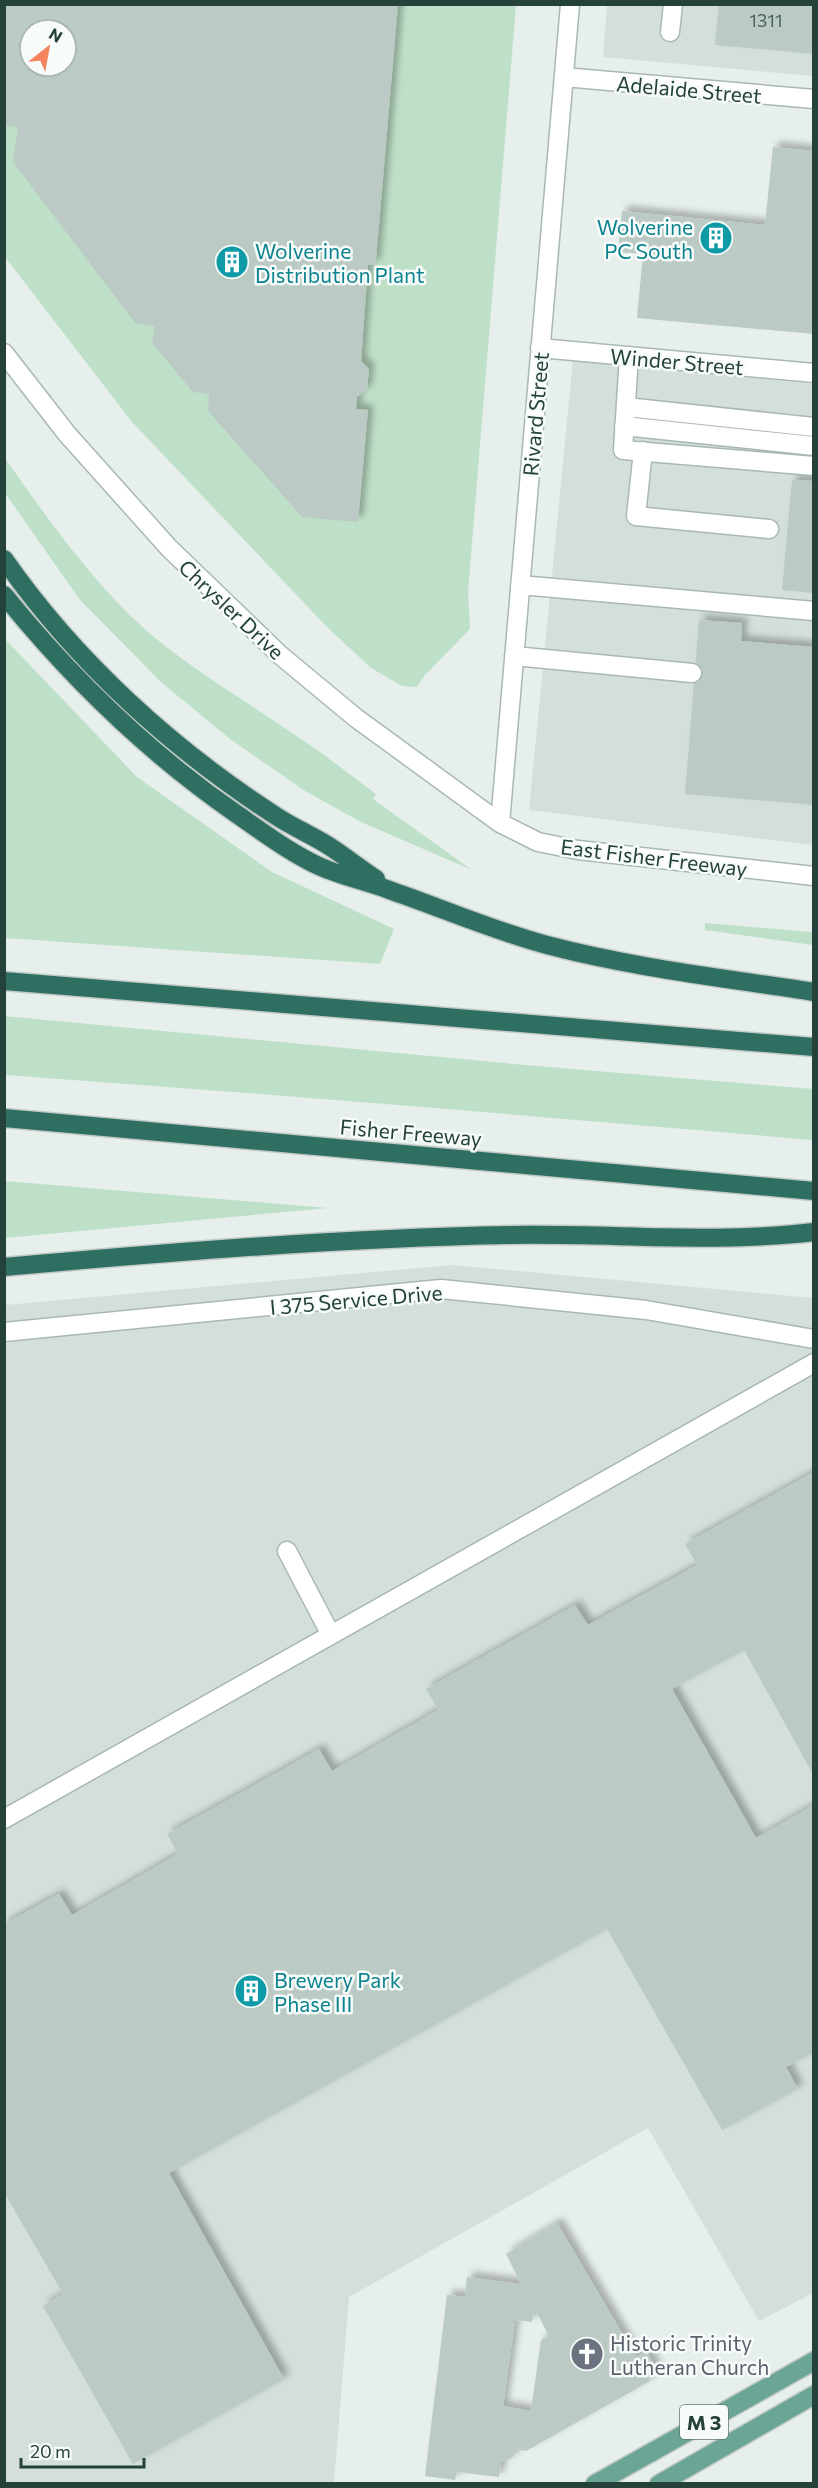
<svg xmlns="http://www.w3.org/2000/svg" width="818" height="2488" viewBox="0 0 818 2488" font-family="Commissioner,sans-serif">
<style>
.built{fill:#d4dfda}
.green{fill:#bfe0c8;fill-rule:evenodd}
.building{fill:#bbcac4;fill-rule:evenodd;filter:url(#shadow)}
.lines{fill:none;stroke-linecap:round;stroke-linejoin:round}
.minor-casing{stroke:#a8b8b2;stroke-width:21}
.major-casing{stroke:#c2cac8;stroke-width:21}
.highway-casing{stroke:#c2cac8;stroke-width:21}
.minor{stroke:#fff;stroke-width:18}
.major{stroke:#6aa596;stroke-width:18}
.highway{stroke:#2f6f62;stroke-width:18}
.labels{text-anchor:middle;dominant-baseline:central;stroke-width:5;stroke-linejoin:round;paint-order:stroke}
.number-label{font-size:18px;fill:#4a645c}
.shield{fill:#f7fbf9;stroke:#637a73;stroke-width:1.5}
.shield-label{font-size:20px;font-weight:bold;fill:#24423a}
.street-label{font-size:21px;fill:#24423a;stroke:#f7fbf9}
.culture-label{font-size:21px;fill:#0d838f;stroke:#f7fbf9;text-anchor:start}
.worship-label{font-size:21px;fill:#5b616d;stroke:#f7fbf9;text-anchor:start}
</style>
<defs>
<filter id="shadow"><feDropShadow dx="5.5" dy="-5.5" stdDeviation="3" flood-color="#0004"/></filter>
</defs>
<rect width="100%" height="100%" fill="#e6efeb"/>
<path class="built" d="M607,5H813V76L603,57Z
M573,360L813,384V845L529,810Z
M452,1265L813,1298V2293L759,2321L648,2128L349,2297L334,2483L5,2484V1305Z"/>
<path class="green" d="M5,5H516L468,592L470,629L425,675L417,687L402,686L371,668L327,627L132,422L5,257ZM30,30H66V66H30Z
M5,458C47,518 97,589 153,636C197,673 248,702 295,735C323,753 349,774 376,794L373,799L472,870L361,822L305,791L230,739L162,683L80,600L5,493Z
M5,639L137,777L272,872L394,929L380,964L5,938Z
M705,923L813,932V945L705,930Z
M4,1016L525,1065L813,1089V1140C544,1117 274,1094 5,1075Z
M4,1181H5L328,1208L5,1238Z"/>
<path class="building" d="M4,4H398L376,259L375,265H368L361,361L369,369L367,389L357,397L356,409L368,410L358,522L302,517L208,411L209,394L193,392L152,343L155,326L135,323L13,162L18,127L4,125ZM30,30H66V66H30Z
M719,4H814V54L715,45Z
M773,147L814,151V334L637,318L643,254L618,252L622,211L765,225Z
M792,480L814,481V593L782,590Z
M699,620L742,623L741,641L814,647V805L685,794Z
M814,1472V1776L744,1650L672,1689L756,1838L814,1805V2052L786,2067L798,2089L722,2130L607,1929L169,2173L284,2379L133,2464L43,2306L63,2294L4,2192V1924L59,1894L72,1915L178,1854L167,1834L319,1749L332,1771L438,1710L426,1689L575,1605L588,1625L697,1565L685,1544Z
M557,2223L636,2357L646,2351L657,2370L647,2374L650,2381L526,2451L515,2449L514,2456L505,2462L501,2461L499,2477L457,2472L455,2480L425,2476L447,2295L465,2297L467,2277L521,2284L506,2254ZM535,2309L549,2336L541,2340L531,2411L503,2406L515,2320L532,2322Z"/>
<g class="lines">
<defs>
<path id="minor" d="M670,32L673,4
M564,77L814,99
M540,348L814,373
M4,353L67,434L169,548L280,655L356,718L500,823L538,842L578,850L814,876
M629,356L623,450L814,466
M626,407L814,427
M624,426L814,446
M643,451L636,516L769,529
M520,585L814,611
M514,656L692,673
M500,823L570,4
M4,1332L441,1289L646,1310L814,1339
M287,1551L331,1635
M4,1819L814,1363"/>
<path id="major" d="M595,2484L814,2361
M659,2484L814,2395"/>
<path id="highway" d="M4,559C75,661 172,749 276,816C294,828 314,836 332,848C347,858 361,869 376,879
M4,595C73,680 148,753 238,815C264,833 292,854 321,867C344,877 369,882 392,891C444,909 494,931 547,945C634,968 725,978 814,992
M4,981L814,1047
M4,1118L814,1191
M4,1267C173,1252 342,1238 510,1235C611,1233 713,1244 814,1232"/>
</defs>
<use href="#minor" class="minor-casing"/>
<use href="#major" class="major-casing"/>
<use href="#highway" class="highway-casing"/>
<use href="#minor" class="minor"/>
<use href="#major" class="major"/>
<use href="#highway" class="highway"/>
</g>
<defs>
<symbol id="building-disc" viewBox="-11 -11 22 22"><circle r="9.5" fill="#0f9aa8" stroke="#f7fbf9"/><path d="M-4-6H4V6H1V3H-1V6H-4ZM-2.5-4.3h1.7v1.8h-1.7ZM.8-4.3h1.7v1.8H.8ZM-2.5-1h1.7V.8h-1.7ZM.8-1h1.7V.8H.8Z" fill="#fff"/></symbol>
<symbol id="church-disc" viewBox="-11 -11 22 22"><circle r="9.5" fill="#6b7280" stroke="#f7fbf9"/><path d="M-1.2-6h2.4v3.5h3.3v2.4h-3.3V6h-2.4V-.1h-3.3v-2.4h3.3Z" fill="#fff"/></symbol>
</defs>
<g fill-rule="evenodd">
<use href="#building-disc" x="697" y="219" width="38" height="38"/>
<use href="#building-disc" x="213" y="243" width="38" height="38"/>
<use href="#building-disc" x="232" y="1972" width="38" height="38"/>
<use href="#church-disc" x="568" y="2335" width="38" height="38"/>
</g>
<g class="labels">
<g class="number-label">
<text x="766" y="20">1311</text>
</g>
<rect class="shield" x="680" y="2405" width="48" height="34" rx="4.5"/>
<g class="shield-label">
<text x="704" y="2422">M 3</text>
</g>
<g class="street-label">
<text transform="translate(689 89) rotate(5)">Adelaide Street</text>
<text transform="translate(677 361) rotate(5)">Winder Street</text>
<text transform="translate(535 414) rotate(-85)">Rivard Street</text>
<text transform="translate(232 609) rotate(43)">Chrysler Drive</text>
<text transform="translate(654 857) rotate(7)">East Fisher Freeway</text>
<text transform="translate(411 1132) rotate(5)">Fisher Freeway</text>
<text transform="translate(356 1299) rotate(-5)">I 375 Service Drive</text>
</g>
<g class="culture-label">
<text x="693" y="226" text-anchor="end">Wolverine<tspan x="693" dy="24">PC South</tspan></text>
<text x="255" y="250">Wolverine<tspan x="255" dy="24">Distribution Plant</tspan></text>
<text x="274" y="1979">Brewery Park<tspan x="274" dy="24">Phase III</tspan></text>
</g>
<g class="worship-label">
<text x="610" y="2342">Historic Trinity<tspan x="610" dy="24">Lutheran Church</tspan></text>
</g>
</g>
<rect width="818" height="2488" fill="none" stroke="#24423a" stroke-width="12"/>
<g transform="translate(48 48) rotate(31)"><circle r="28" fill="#f7fbf9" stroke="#a3b1ad" stroke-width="1.5"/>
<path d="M0-4.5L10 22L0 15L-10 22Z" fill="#f4845f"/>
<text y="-9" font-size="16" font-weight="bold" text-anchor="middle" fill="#24423a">N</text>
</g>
<path d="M21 2458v9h123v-9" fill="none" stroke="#24423a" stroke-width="3"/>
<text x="30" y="2458" font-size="18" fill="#24423a" stroke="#f7fbf9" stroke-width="4.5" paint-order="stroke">20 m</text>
</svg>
